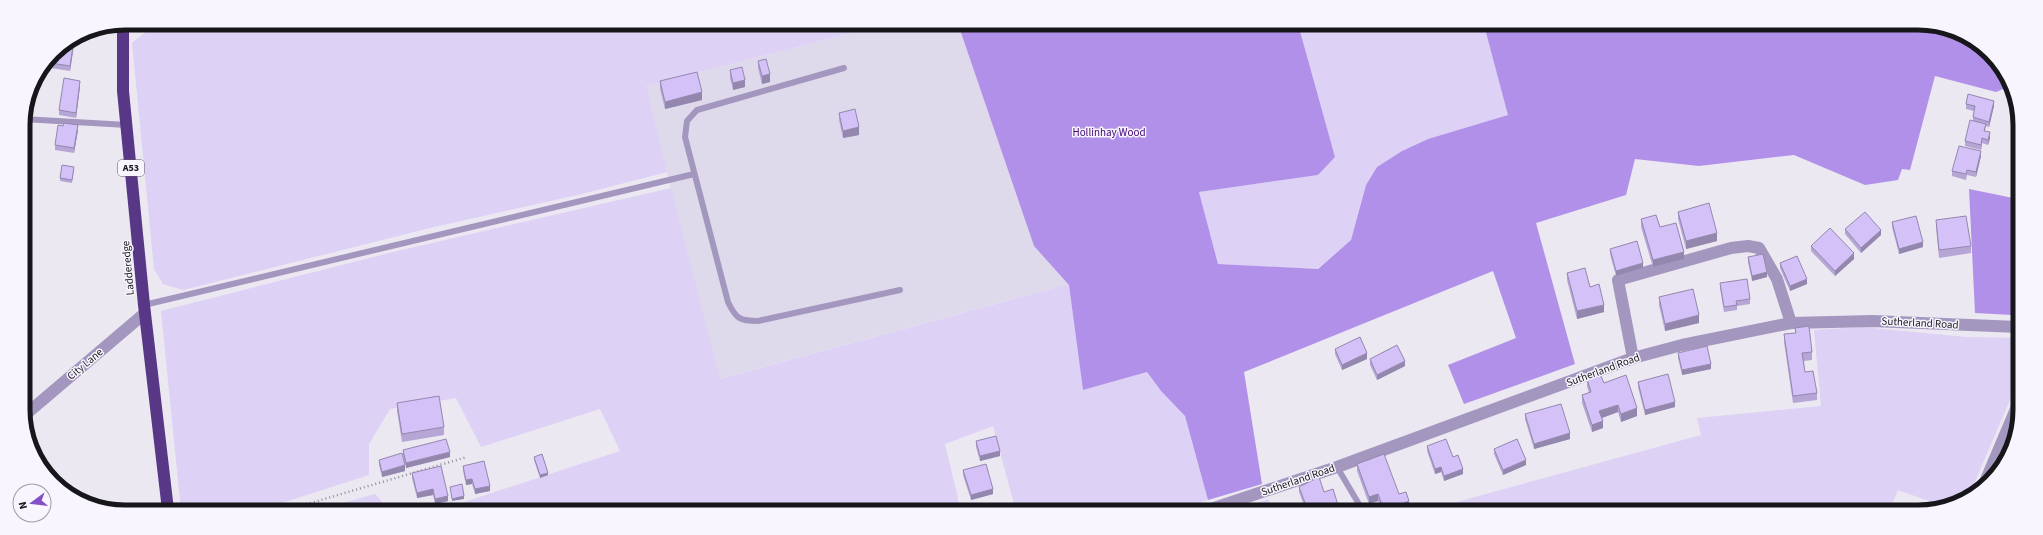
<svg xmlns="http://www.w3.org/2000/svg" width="2043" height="535" viewBox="0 0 2043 535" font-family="'Source Sans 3',sans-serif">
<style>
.built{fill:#dfdaeb}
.green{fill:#ddd1f6}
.forest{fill:#b190e9}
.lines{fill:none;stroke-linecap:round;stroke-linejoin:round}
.path{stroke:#929097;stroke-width:2.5;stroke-dasharray:1 3;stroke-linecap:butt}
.lane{stroke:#a497bf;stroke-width:6}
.street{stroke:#a497bf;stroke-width:12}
.highway{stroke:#583787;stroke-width:12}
.wall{fill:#b5a6d5}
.shaded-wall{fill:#9487ae}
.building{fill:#d3c1f8;stroke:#9487ae}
.labels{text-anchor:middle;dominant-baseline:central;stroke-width:3;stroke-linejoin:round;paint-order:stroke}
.shield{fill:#f8f5fe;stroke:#5a595e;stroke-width:1}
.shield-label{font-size:10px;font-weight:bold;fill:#17161a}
.park-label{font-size:11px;fill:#3d0170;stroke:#f8f5fe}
.street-label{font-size:11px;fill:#17161a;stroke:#f8f5fe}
.rim{fill:none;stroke:#17161a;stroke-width:5}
</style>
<rect width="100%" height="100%" fill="#ebe8f2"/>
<path class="built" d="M886,24H958L1034,246L1069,284L719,379L645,86Z"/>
<path class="green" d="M157,23L886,24L646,86L667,172L582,194L430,228L183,290L163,284L154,269L132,43Z
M1298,24L1484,25L1509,115L1428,139L1402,151L1377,167L1366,185L1351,240L1317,269L1218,264L1199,192L1318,175L1335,157Z
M671,188L720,379L1069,284L1083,390L1147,372L1161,391L1185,416L1208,500L1174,511H1016L993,426L945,444L961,511L440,510L620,451L600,409L481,447L456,398L390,409L369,444V475L260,510H181L161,311L393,252Z
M1862,327L1966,337L2018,338V381L1968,498L1957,504L1945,507L1898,490L1889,512L1462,511L1457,502L1701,435L1697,418L1821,406L1814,330Z
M375,494L389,510H318Z
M1268,499L1275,511H1236Z"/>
<path class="forest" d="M958,24H1298L1335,157L1318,175L1199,192L1218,264L1318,269L1351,240L1366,185L1377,167L1402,151L1428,139L1508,115L1484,25H1938L1990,53L2008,87L1996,92L1935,76L1910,170L1902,169L1898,180L1865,185L1794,155L1699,166L1635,159L1626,195L1536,223L1575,364L1464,404L1448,365L1516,338L1493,271L1244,372L1262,484L1208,500L1185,416L1161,391L1147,372L1083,390L1069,285L1034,246Z
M1969,189L2018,199V290L2013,315L1975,313Z"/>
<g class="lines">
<path class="path" d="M287,510L467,457"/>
<path class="lane" d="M844,68L697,110L687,121L685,137L728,302C736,319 740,321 758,321L900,290
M23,119L127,125
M144,305L694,174
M1337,467L1363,511"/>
<path class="street" d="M1633,358L1618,280L1731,248L1748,246L1759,248L1777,279L1791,323
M25,415L145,313
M1982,489L2018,404
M1205,511L1337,467L1633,358L1682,345L1791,323L1872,321L2018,327"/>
<path class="highway" d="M123,23V91L144,305L168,510"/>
</g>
<path class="wall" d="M75,38L70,71L51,68V63Z
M758,61L770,82L762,84L758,68Z
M730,70L745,87L733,90L730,78Z
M660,81L702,100L665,109L660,89Z
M80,86L76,118L59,115V110Z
M1966,104L1994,106L1989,127L1986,126L1985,131L1990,138L1988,145L1982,143L1981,150L1965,146V141L1973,121V117L1974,111L1966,109Z
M839,113L859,135L843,138L839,120Z
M78,130L74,153L55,150V145Z
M1981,156L1976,177L1967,175L1966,180L1952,176V171Z
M74,169L72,183L60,181V178Z
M1678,212L1717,241L1686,249L1678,219Z
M1641,219L1660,227L1684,259L1653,267L1641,227Z
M1936,220L1971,246V253L1939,258L1936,227Z
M1892,222L1923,247L1899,254L1892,227Z
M1845,229L1881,235L1861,253L1845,234Z
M1811,246L1854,259L1835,276L1811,251Z
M1610,249L1643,268L1616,276L1610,254Z
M1748,257L1767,277L1752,281L1748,262Z
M1780,263L1807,284L1790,291L1780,268Z
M1567,273L1590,287L1604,312L1577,319L1567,280Z
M1720,283L1750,299V304L1737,306V310L1724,312L1720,288Z
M1659,297L1699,323L1665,331L1659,305Z
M1795,328L1812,352V360L1804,361L1805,372L1817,393V400L1793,403L1784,342V334L1795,333Z
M1335,349L1367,359L1342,370L1335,354Z
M1678,353L1711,369L1682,375L1678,358Z
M1370,359L1405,366L1377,380L1370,365Z
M1587,379L1604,383L1637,416L1621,422L1618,412L1602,418L1603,428L1592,432L1582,403V395L1589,393L1587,386Z
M1638,382L1675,407L1645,415L1638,387Z
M397,403L444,427V435L402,442L397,411Z
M1525,414L1570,439L1534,449L1525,419Z
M976,441L1000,456L980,461L976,447Z
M1427,446L1453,457L1463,474L1444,481L1441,472L1435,474L1427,451Z
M1494,449L1526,465L1503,475L1494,454Z
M403,450L450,457L406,468L403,455Z
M534,457L548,475L540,478L534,460Z
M379,460L405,471L382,477L379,465Z
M1357,464L1399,494L1409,509L1402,511H1382L1378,501L1369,504L1357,471Z
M463,466L490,491L475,494L472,484L466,485L463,471Z
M963,470L993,494L971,500L963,475Z
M412,473L448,501L435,504L433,495L417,498L412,478Z
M1299,487L1324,492L1339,511H1301V510L1305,508L1299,492Z"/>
<path class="shaded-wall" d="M75,38L70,71V66L74,39Z
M770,74V82L762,84V76Z
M745,80V87L733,90V83Z
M80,81V86L76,118V113Z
M702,92V100L665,109V102Z
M1994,101V106L1989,127V122Z
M78,125V130L74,153V148Z
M859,127V135L843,138V131Z
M1990,132V138L1988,145V140Z
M1982,138V143L1981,150V145Z
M1981,151V156L1976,177V172Z
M1881,230V235L1861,253V248Z
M1717,233V241L1686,249V241Z
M1923,242V247L1899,254V249Z
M1684,252V259L1653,267V260Z
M1854,253V259L1835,276V271Z
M1643,263V268L1616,276V271Z
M1767,272V277L1752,281V276Z
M1807,279V284L1790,291V286Z
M1604,305V312L1577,319V311Z
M1699,315V323L1665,331V324Z
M1367,353V359L1342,370V365Z
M1405,361V366L1377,380V375Z
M1711,364V369L1682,375V370Z
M1675,402V407L1645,415V410Z
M1618,405V412L1599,419V411Z
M1637,408V416L1621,422V414Z
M1603,421V428L1592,432V425Z
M1570,433V439L1534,449V444Z
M1000,451V456L980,461V456Z
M450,452V457L406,468V463Z
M1526,460V465L1503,475V470Z
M405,465V471L382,477V472Z
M1441,467V472L1435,474V469Z
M1463,469V474L1444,481V476Z
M548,473V475L540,478V475Z
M472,479V484L466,485V480Z
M490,486V491L475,494V489Z
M433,489V495L417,498V493Z
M993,489V494L971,500V495Z
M1378,494V501L1369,504V497Z
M448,496V501L435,504V499Z
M464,496V499L452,501V499Z
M1409,501V509L1402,511H1384V510Z
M1339,508V511H1330Z"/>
<path class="building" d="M74,39L70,66L51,63L52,54L53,53Z
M766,59L770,74L762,76L758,61Z
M742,67L745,80L733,83L730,70Z
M697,72L702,92L665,102L660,81Z
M64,78L80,81L76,113L59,110Z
M1968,94L1994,101L1989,122L1973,117L1975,106L1966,104Z
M855,109L859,127L843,131L839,113Z
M1970,120L1986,124L1984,131L1990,132L1988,140L1982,138L1981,145L1965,141Z
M64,123L78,125L74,148L55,145L58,125L63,126Z
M1959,146L1981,151L1976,172L1967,170L1966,174L1952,171Z
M62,165L74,167L72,180L60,178Z
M1709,203L1717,233L1686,241L1678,212Z
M1865,212L1881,230L1861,248L1845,229Z
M1656,215L1660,227L1676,223L1684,252L1653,260L1641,219Z
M1916,216L1923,242L1899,249L1892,222Z
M1966,216L1971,246L1939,250L1936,220Z
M1830,228L1854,253L1835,271L1811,246Z
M1637,241L1643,263L1616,271L1610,249Z
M1763,254L1767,272L1752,276L1748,257Z
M1797,256L1807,279L1790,286L1780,263Z
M1585,268L1590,287L1599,284L1604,305L1577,311L1567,273Z
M1747,279L1750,299L1736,301L1737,305L1724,307L1720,283Z
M1693,289L1699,315L1665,324L1659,297Z
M1809,326L1812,352L1802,353L1805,372L1813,371L1817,393L1793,396L1784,334L1796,333L1795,328Z
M1360,337L1367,353L1342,365L1335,349Z
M1397,345L1405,361L1377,375L1370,359Z
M1707,346L1711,364L1682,370L1678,353Z
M1600,374L1604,383L1626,375L1637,408L1621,414L1618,405L1599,411L1603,421L1592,425L1582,395L1591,392L1587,379Z
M1668,374L1675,402L1645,410L1638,382Z
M439,396L444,427L402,434L397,403Z
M1561,404L1570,433L1534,444L1525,414Z
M996,436L1000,451L980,456L976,441Z
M446,439L450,452L406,463L403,450Z
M1446,439L1453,457L1458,455L1463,469L1444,476L1441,467L1435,469L1427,446Z
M1517,439L1526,460L1503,470L1494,449Z
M402,453L405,465L382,472L379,460Z
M542,454L548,473L540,475L534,457Z
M1384,454L1399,494L1406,492L1409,501L1384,510L1378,494L1369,497L1357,464Z
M484,461L490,486L475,489L472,479L466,480L463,466Z
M986,464L993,489L971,495L963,470Z
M441,466L448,496L435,499L433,489L417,493L412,473Z
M1319,477L1324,492L1333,489L1339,508L1330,511H1301V510L1307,508L1299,487Z
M462,484L464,496L452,499L450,487Z
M1917,506L1930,510L1924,512H1915Z"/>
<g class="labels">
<rect class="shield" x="118" y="160" width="26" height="16" rx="3"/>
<g class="shield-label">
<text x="131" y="168">A53</text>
</g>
<g class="park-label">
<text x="1109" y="132">Hollinhay Wood</text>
</g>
<g class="street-label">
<text transform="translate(128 268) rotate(-95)">Ladderedge</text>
<text transform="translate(1920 323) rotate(3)">Sutherland Road</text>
<text transform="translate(85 364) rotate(-40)">City Lane</text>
<text transform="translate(1603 370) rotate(-20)">Sutherland Road</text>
<text transform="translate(1298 480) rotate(-19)">Sutherland Road</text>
</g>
</g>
<path d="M0 0H2043V535H0ZM125 30H1918A95 95 0 0 1 2013 125V410A95 95 0 0 1 1918 505H125A95 95 0 0 1 30 410V125A95 95 0 0 1 125 30Z" fill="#f8f5fe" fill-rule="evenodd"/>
<path class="rim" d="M125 30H1918A95 95 0 0 1 2013 125V410A95 95 0 0 1 1918 505H125A95 95 0 0 1 30 410V125A95 95 0 0 1 125 30Z"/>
<g transform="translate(32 503) rotate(255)"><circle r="19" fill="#f8f5fe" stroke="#9e9ca3"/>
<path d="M0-3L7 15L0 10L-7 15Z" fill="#8350c8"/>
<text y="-6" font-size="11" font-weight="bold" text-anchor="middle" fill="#17161a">N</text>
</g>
</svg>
